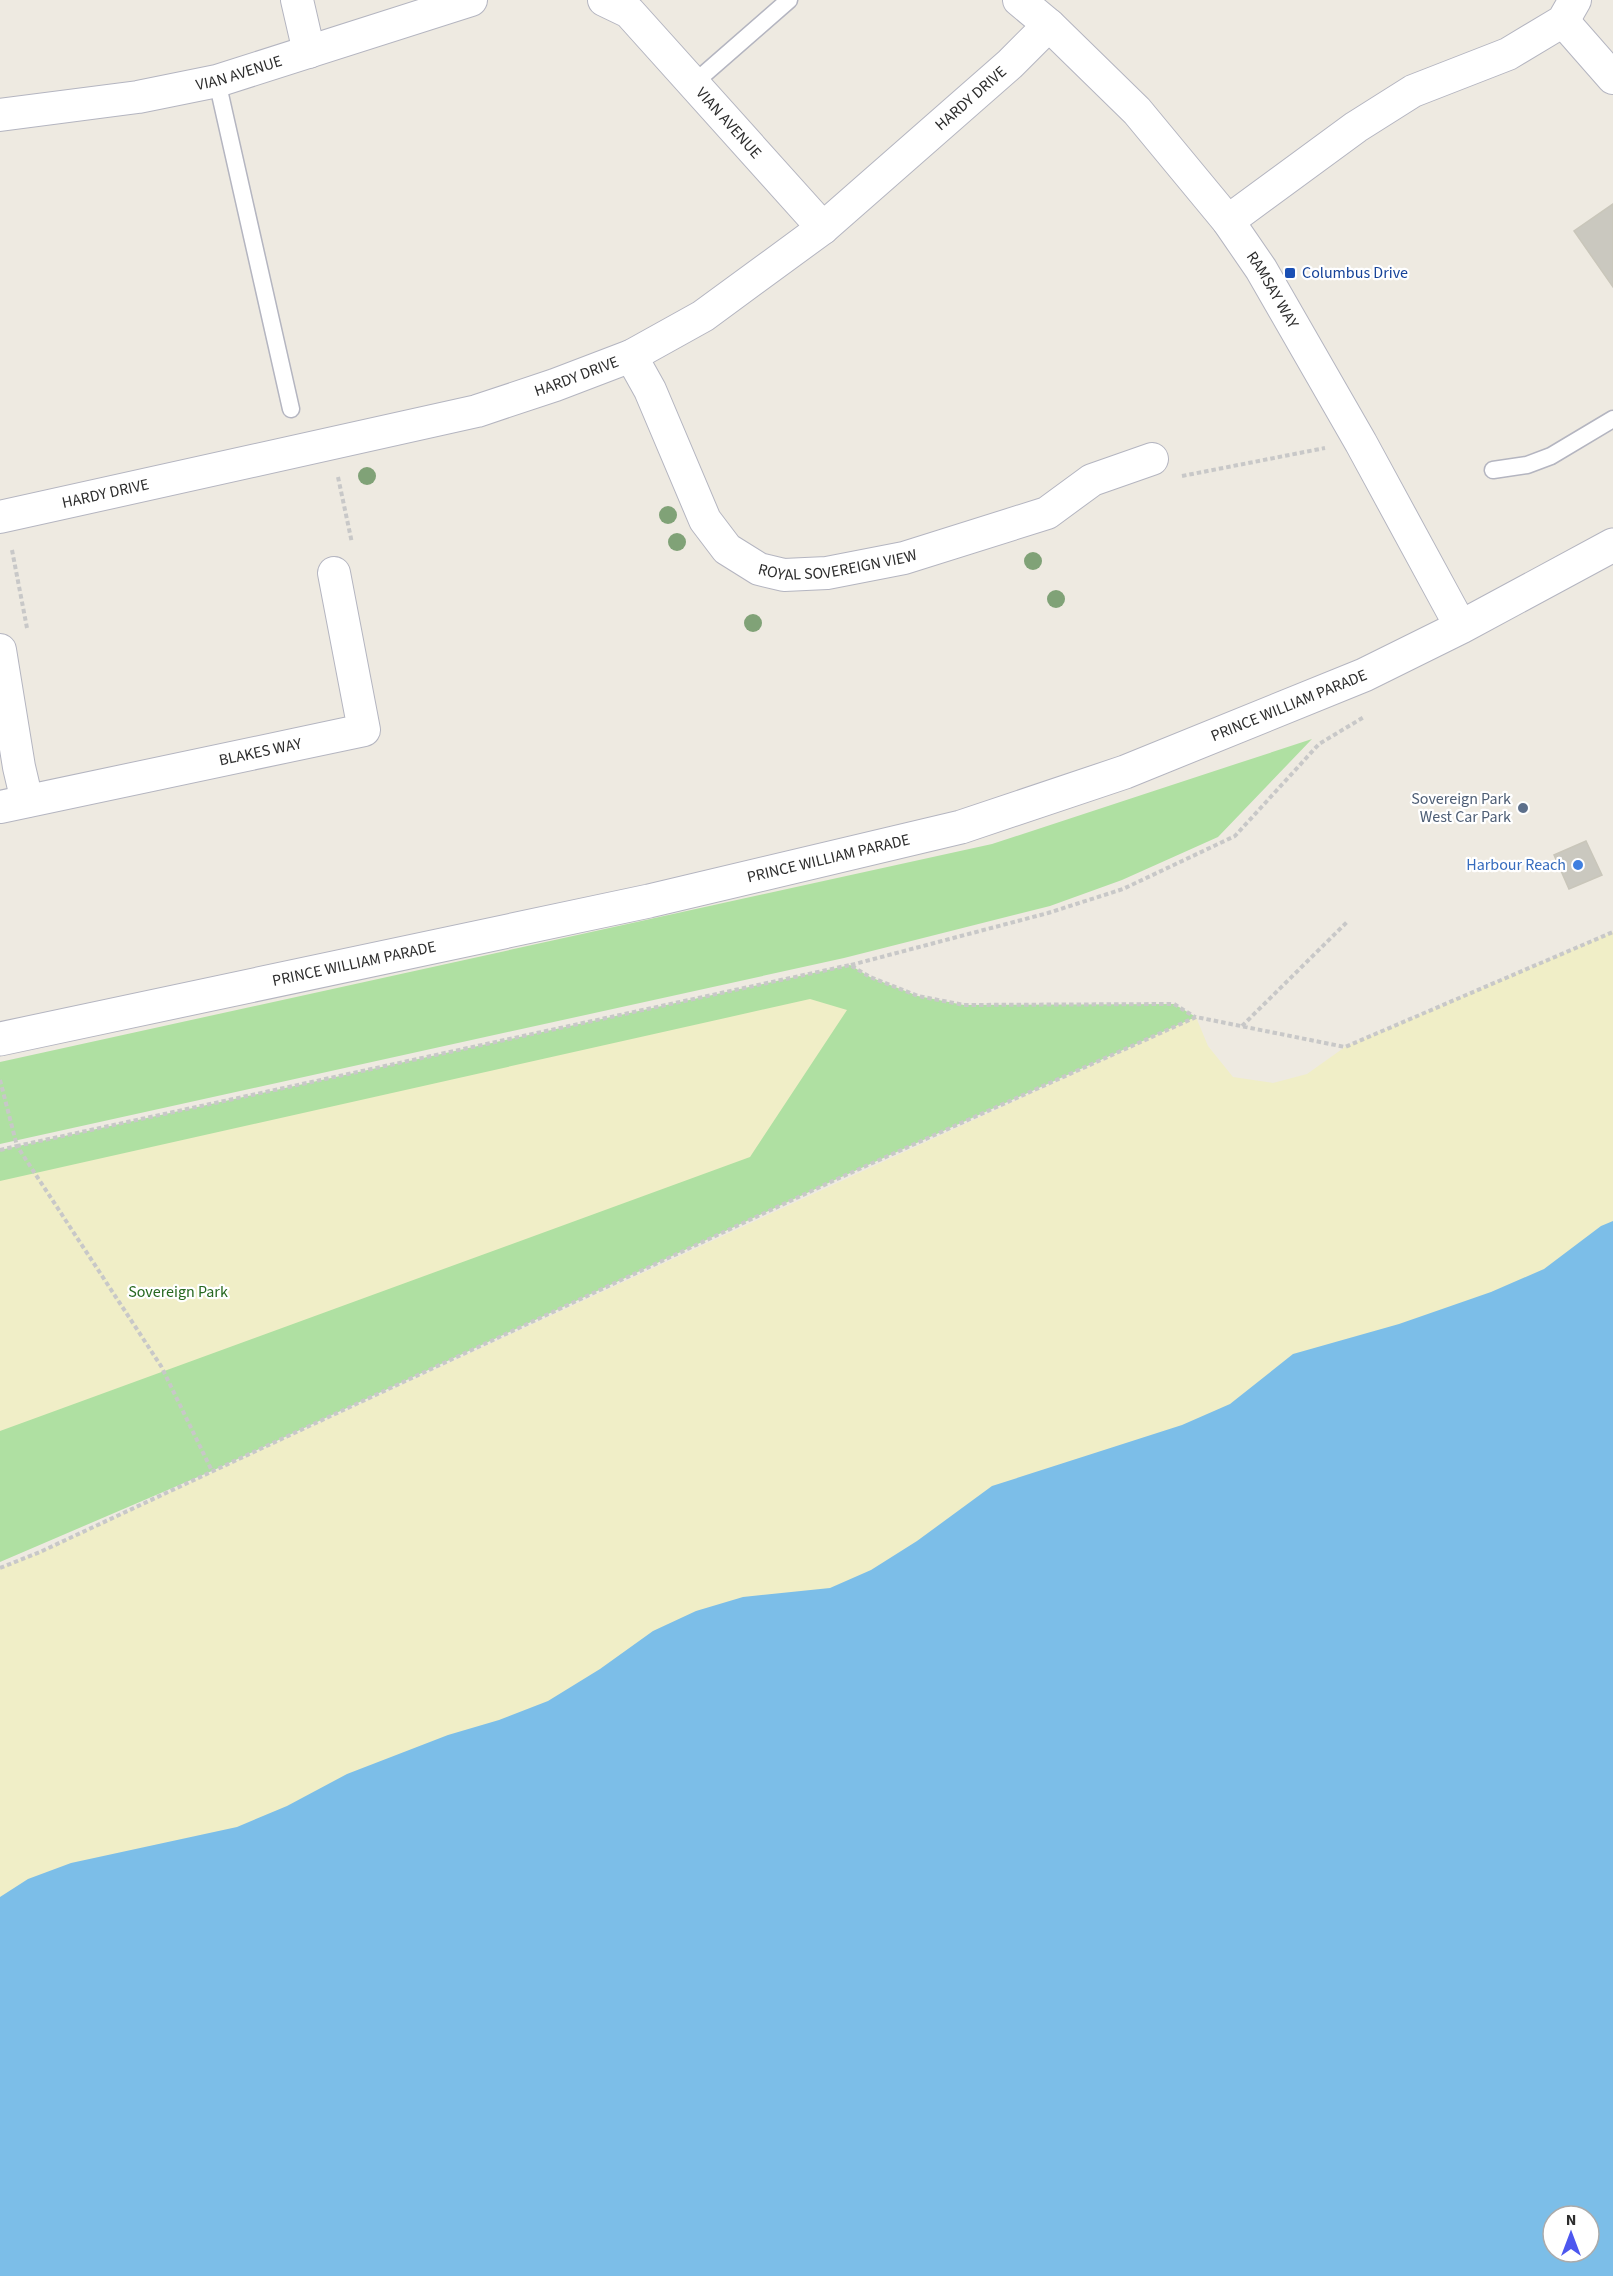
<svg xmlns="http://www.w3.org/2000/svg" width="1613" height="2276" viewBox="0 0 1613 2276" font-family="'Source Sans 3',sans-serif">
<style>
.green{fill:#afe0a2}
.sand{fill:#f0eec7}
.water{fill:#7cbee8;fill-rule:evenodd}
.building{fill:#cac8bf;stroke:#c9c6ba;stroke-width:1.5}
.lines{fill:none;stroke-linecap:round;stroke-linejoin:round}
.lane-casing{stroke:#b4b5c0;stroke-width:19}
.street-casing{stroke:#b4b5c0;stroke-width:34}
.secondary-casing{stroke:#b4b5c0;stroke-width:35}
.path{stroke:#c8c8c8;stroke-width:4;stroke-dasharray:4.5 3;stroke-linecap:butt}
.lane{stroke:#fff;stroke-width:16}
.street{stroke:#fff;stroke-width:32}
.secondary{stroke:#fff;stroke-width:33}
.tree{fill:#80a277}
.transit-dot{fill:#1a4fb4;stroke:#fff;stroke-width:2}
.service-dot{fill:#5c6f8a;stroke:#fff;stroke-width:2}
.shop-dot{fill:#3f7fe0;stroke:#fff;stroke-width:2}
.labels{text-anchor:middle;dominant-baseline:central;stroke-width:4.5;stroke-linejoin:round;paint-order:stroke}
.street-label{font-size:16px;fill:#2d2d2d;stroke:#fff}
.transit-label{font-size:16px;fill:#164399;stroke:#fff;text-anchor:start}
.service-label{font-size:16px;fill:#4e5e75;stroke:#fff;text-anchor:end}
.shop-label{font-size:16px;fill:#366cbe;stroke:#fff;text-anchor:end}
.park-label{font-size:16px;fill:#266820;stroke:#fff}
</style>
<rect width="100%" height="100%" fill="#eeeae1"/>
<path class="green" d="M1312,739L1218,837L1122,880L1050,906L844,958L0,1144V1062L992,844Z
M850,965L870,977L918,996L964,1005L1174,1004L1196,1017L837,1179L212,1471L0,1562V1150Z"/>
<path class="sand" d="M1613,932V1423L0,2173V1568L40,1552L1196,1017L1208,1046L1233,1077L1273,1083L1307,1074L1345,1047Z
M810,999L847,1010L750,1157L0,1431V1181Z"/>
<path class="water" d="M1613,1221V2276H0V1897L28,1879L71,1863L237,1827L287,1806L347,1774L448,1735L499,1720L548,1701L600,1669L653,1631L696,1611L743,1597L830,1588L871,1570L917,1541L992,1486L1182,1425L1230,1404L1293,1354L1399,1324L1491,1292L1544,1269L1601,1226ZM1553,2216H1589V2252H1553Z"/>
<path class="building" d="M1613,204V287L1574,231Z
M1586,841L1602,875L1569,889L1554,855Z"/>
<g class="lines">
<defs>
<path id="lane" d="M217,81L291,409
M694,83L789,0
M1493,470L1527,465L1551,456L1613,419"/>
<g id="street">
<path d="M297,0L309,52"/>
<path id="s1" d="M604,0L629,12L823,228"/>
<path id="s2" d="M1019,0L1049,25L1137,111L1228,221L1261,269L1361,443L1461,627"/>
<path d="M1563,21L1613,78"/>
<path id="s3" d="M0,115L138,97L217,81L471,0"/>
<path d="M1228,221L1356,127L1413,91L1508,54L1563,21L1575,0"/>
<path id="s4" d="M631,356L650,390L705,520L727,549L759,569L784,575L827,573L904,558L1047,513L1092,480L1152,459"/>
<path id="s5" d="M0,517L477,411L555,385L631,356L703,316L823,228L1010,64L1049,25"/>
<path d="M0,650L19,767L27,801"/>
<path id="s6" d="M0,807L364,730L334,573"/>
</g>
<g id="secondary">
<path id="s7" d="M0,1039L649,901L961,827L1125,772L1364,675L1461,627L1613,545"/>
</g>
</defs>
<use href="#lane" class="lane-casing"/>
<use href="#street" class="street-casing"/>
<use href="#secondary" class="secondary-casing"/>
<path class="path" d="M1182,476L1325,448
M338,477L352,543
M12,550L27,628
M851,965L1048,913L1123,889L1235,836L1319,744L1364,717
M1242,1026L1348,921
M0,1080L17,1146L850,965L870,977L918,996L964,1005L1174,1004L1195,1017
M0,1150L17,1146L161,1366L212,1471
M0,1568L40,1552L837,1179L1196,1017L1345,1047L1613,932"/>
<use href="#lane" class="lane"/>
<use href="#street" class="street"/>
<use href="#secondary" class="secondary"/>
</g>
<g class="tree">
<circle cx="367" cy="476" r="9"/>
<circle cx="668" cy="515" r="9"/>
<circle cx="677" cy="542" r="9"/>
<circle cx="1033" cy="561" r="9"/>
<circle cx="1056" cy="599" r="9"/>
<circle cx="753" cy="623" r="9"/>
</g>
<rect class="transit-dot" x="1284" y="267" width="12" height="12" rx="3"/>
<circle class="service-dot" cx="1523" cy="808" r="6"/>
<circle class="shop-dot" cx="1578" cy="865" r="6"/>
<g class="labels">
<g class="street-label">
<text stroke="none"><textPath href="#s3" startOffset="243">VIAN AVENUE</textPath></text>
<text stroke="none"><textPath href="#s5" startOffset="1080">HARDY DRIVE</textPath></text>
<text stroke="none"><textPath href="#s1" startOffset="177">VIAN AVENUE</textPath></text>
<text stroke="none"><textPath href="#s2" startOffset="387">RAMSAY WAY</textPath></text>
<text stroke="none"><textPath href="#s5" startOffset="594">HARDY DRIVE</textPath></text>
<text stroke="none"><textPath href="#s5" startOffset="108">HARDY DRIVE</textPath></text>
<text stroke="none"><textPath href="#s4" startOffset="334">ROYAL SOVEREIGN VIEW</textPath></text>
<text stroke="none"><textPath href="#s7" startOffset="1334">PRINCE WILLIAM PARADE</textPath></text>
<text stroke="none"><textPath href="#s6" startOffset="266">BLAKES WAY</textPath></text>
<text stroke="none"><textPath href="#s7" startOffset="848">PRINCE WILLIAM PARADE</textPath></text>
<text stroke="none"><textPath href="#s7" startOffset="362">PRINCE WILLIAM PARADE</textPath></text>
</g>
<g class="transit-label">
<text x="1302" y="273">Columbus Drive</text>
</g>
<g class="service-label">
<text x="1511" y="799">Sovereign Park<tspan x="1511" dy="18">West Car Park</tspan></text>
</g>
<g class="shop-label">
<text x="1566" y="865">Harbour Reach</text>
</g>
<g class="park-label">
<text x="178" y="1292">Sovereign Park</text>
</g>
</g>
<g transform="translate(1571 2234)"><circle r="28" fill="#ffffff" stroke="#ababab" stroke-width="1.5"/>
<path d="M0-4.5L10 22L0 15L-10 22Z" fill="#4d57ef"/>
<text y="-9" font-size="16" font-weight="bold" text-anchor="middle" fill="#2d2d2d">N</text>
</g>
</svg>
